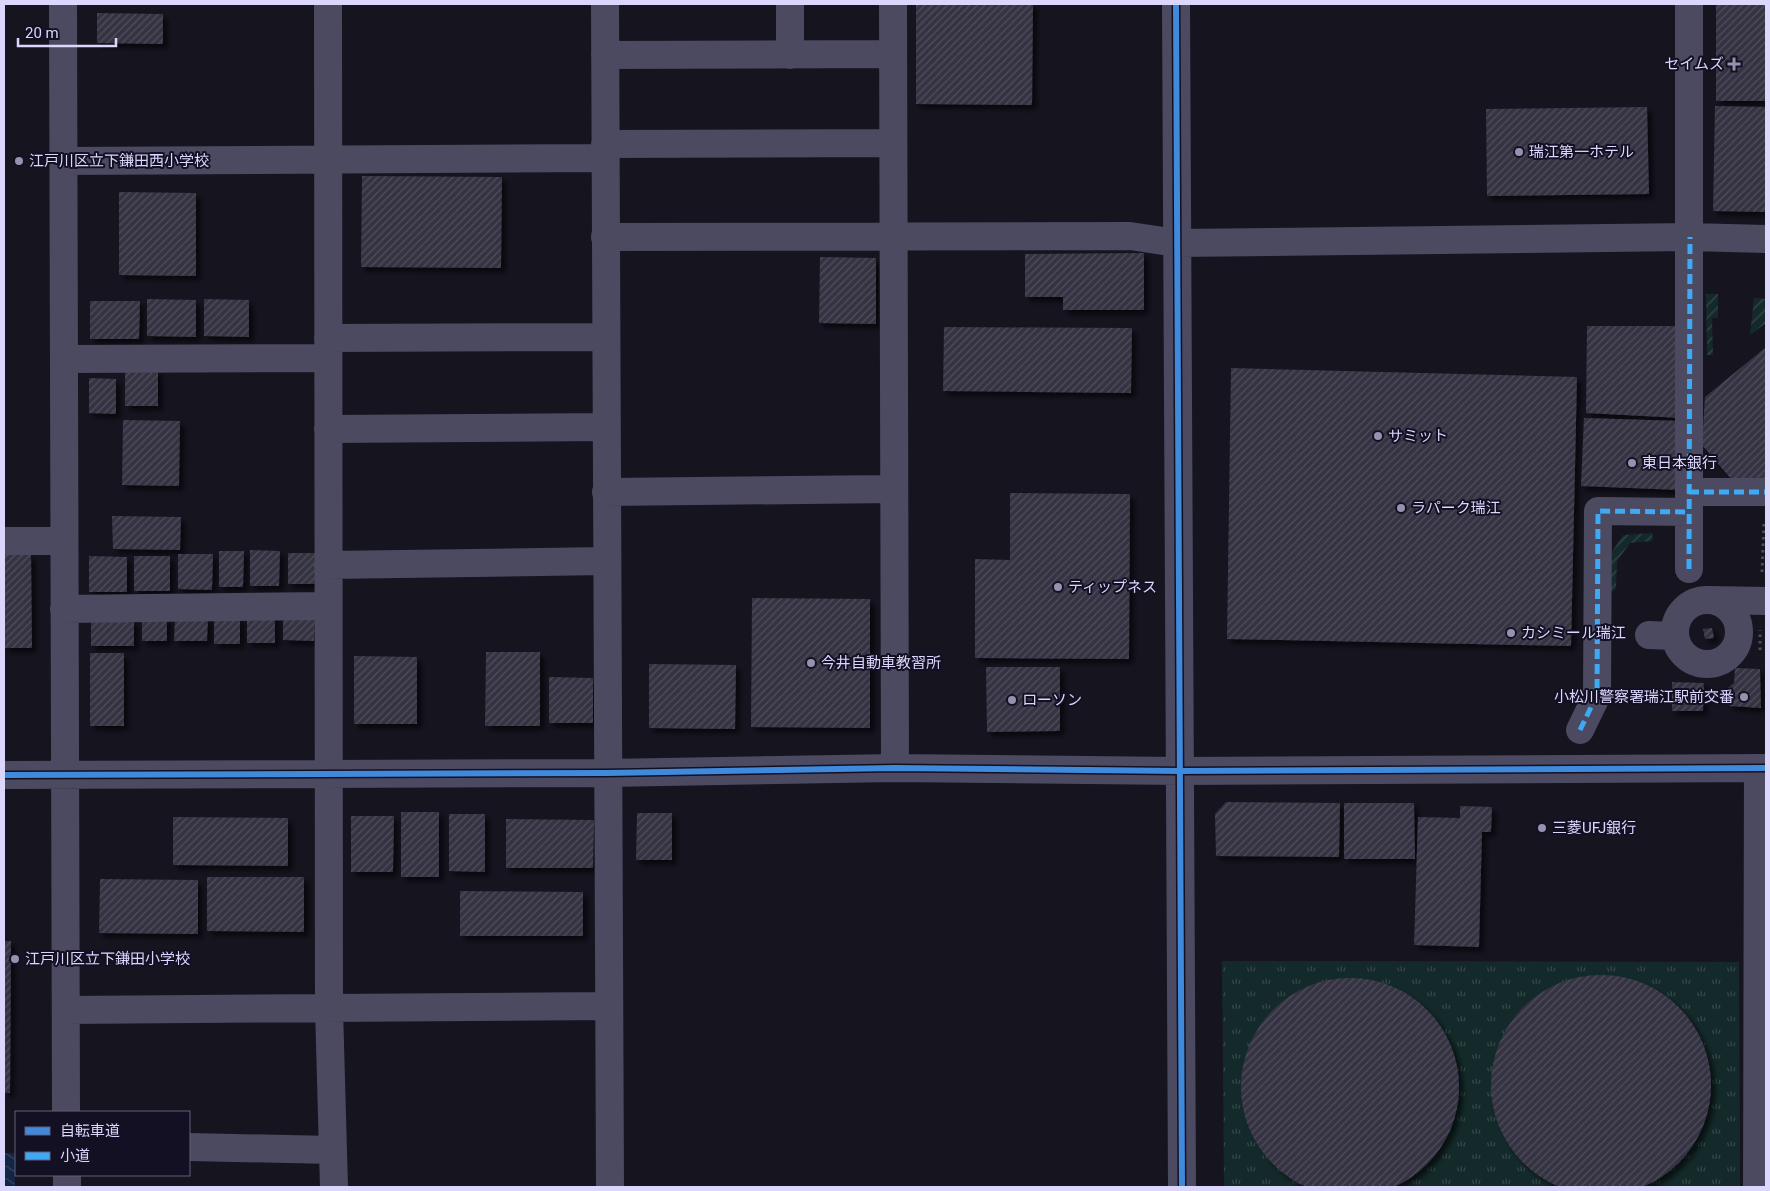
<svg xmlns="http://www.w3.org/2000/svg" width="1770" height="1191" viewBox="0 0 1770 1191" font-family="Roboto,'Noto Sans JP',sans-serif">
<style>
.grass{fill:url(#grass-tufts)}
.garden{fill:url(#garden-furrows)}
.water{fill:url(#water-waves)}
.building{fill:url(#building-hatch);filter:url(#shadow)}
.lines{fill:none;stroke-linecap:round;stroke-linejoin:round}
.path{stroke:#45505b;stroke-width:3;stroke-dasharray:2.5 4;stroke-linecap:butt}
.minor{stroke:#4b4a60;stroke-width:28}
.quiet{stroke:#3fa9f5;stroke-width:5;stroke-dasharray:10 5;stroke-linecap:butt}
.cycleway-casing{stroke:#131024;stroke-width:9}
.cycleway{stroke:#408adc;stroke-width:6}
.poi-dot{fill:#9592af;stroke:#131024;stroke-width:2}
.labels{text-anchor:middle;dominant-baseline:central;stroke-width:4;stroke-linejoin:round;paint-order:stroke}
.poi-label{font-size:15px;fill:#dad6fc;stroke:#131024;text-anchor:start}
</style>
<defs>
<pattern id="grass-tufts" width="24" height="20" patternUnits="userSpaceOnUse" patternTransform="scale(1.25)"><rect width="24" height="20" fill="#142a2a"/><path d="M3 7l-1-3M5 7V3M7 7l1-3M15 17l-1-3M17 17v-4M19 17l1-3" fill="none" stroke="#36484a"/></pattern>
<pattern id="garden-furrows" width="10" height="10" patternUnits="userSpaceOnUse" patternTransform="scale(1.25)"><rect width="10" height="10" fill="#142a2a"/><path d="M-1 1l2-2M0 10L10 0M9 11l2-2" fill="none" stroke="#36484a"/></pattern>
<pattern id="water-waves" width="16" height="10" patternUnits="userSpaceOnUse" patternTransform="scale(1.25)"><rect width="16" height="10" fill="#122543"/><path d="M0 5q4-4 8 0t8 0" fill="none" stroke="#34445f"/></pattern>
<pattern id="building-hatch" width="6" height="6" patternUnits="userSpaceOnUse" patternTransform="scale(1.25)"><rect width="6" height="6" fill="#343242"/><path d="M-1 1l2-2M0 6l6-6M5 7l2-2" fill="none" stroke="#514f5e"/></pattern>
<filter id="shadow"><feDropShadow dx="4.5" dy="4.5" stdDeviation="2.5" flood-color="#0009"/></filter>
</defs>
<rect width="100%" height="100%" fill="#16141f"/>
<path class="grass" d="M1222,961L1739,962L1740,1187H1224Z"/>
<path class="garden" d="M1706,294H1718V318H1712L1713,355H1707Z
M1754,298L1766,299V323L1750,335Z
M1652,533L1653,541L1630,543L1617,561L1616,589L1611,592L1610,555L1623,535Z"/>
<path class="water" d="M4,1153H15V1187H4Z"/>
<path class="building" d="M916,4H1033L1032,105L916,104Z
M1716,4H1766V101H1716Z
M97,13L163,14V44L97,43Z
M1715,106L1766,107V212L1713,211Z
M1647,107L1649,194L1487,196L1486,109Z
M362,176L502,177L501,268L361,267Z
M119,192L196,193V276L119,275Z
M1144,253V310H1063V297H1025V254Z
M820,257L876,258V324L819,323Z
M147,299L196,300V337L147,336Z
M204,299L249,300V337L204,336Z
M90,301H140L139,339H90Z
M1587,326H1679L1681,418L1586,413Z
M944,327L1132,328L1131,393L943,391Z
M1766,347V478L1732,480L1702,445L1705,397Z
M1231,368L1577,377L1571,646L1227,639Z
M125,370H158V406H125Z
M89,378L116,379V414L89,413Z
M1584,418L1681,421L1679,490L1581,486Z
M123,420L180,421L179,486L122,485Z
M1010,493L1130,494L1129,659L975,658V559L1010,560Z
M112,516L181,517L180,550L113,549Z
M250,550L280,551L279,586H250Z
M219,551H244L243,587H219Z
M288,553H316V584H288Z
M178,554H213L212,590L178,589Z
M4,555H31L32,648H4Z
M89,556L127,557V592H89Z
M134,556H170V591H134Z
M752,598L870,599V728L751,727Z
M247,613L275,614V643H247Z
M214,616L240,617V644H214Z
M283,616H315L314,641L283,640Z
M142,617H167V641H142Z
M175,617H208L207,641H174Z
M91,620H134V646H91Z
M1712,628L1714,638L1705,639L1703,629Z
M486,652H540V726H485Z
M90,653H124V726H90Z
M354,656L417,657V724H354Z
M649,664L736,665L735,729L649,728Z
M986,667H1060V731L987,732Z
M1735,668L1760,669L1761,708L1729,706L1728,688L1734,683Z
M549,677L593,678V723H549Z
M1672,682L1704,683L1703,711H1672Z
M1226,802L1340,803L1339,857L1216,856L1215,814Z
M1344,803H1414L1415,859H1344Z
M1460,806L1492,807L1491,832H1482L1479,947L1414,945L1418,817L1460,818Z
M401,812H439V877H401Z
M637,813H672V860H636Z
M449,814H485V872L449,871Z
M351,816H394L393,872H351Z
M173,817L288,818V866L173,865Z
M506,819L594,820L593,868H506Z
M207,877H304V932L207,931Z
M100,879L198,880V934L99,933Z
M460,891L583,892V936H460Z
M4,941H11L10,1093H4Z
M1491 1085a110 110 0 1 1 220 0a110 110 0 1 1-220 0Z
M1241 1087a109 109 0 1 1 218 0a109 109 0 1 1-218 0Z"/>
<g class="lines">
<path class="path" d="M1762,572L1764,523
M1760,650V630"/>
<path class="minor" d="M63,4L66,1112
M328,4L329,1008L334,1187
M605,4L610,1187
M893,4L895,768
M1176,4L1182,1187
M605,55L893,54
M790,55V4
M605,144L893,143
M63,161L605,158
M605,237L1130,236L1177,243L1690,237L1766,239
M328,338L606,337
M64,359L328,358
M328,429L606,427
M606,492L894,489
M1689,492H1766
M4,541H64
M328,565L606,561
M1689,569V4
M1675 632a32 32 0 1 1 64 0a32 32 0 1 1-64 0Z
M1709,600L1766,601
M64,609L328,606
M1649,635L1674,636
M1580,730L1597,695L1598,511L1689,512
M4,775L607,773L895,768L1180,771L1766,768
M66,1010L608,1006
M189,1147L333,1150
M67,1175V1187
M1757,1187L1758,768"/>
<path class="quiet" d="M1689,492H1766
M1689,569L1690,237
M1580,730L1597,695L1598,511L1689,512"/>
<defs>
<path id="cycleway" d="M1176,4L1182,1187
M4,775L607,773L895,768L1180,771L1766,768"/>
</defs>
<use href="#cycleway" class="cycleway-casing"/>
<use href="#cycleway" class="cycleway"/>
</g>
<g class="poi-dot">
<path d="M1731.5 56.5h5v5h5v5h-5v5h-5v-5h-5v-5h5z"/>
<circle cx="1519" cy="152" r="5"/>
<circle cx="19" cy="161" r="5"/>
<circle cx="1378" cy="436" r="5"/>
<circle cx="1632" cy="463" r="5"/>
<circle cx="1401" cy="508" r="5"/>
<circle cx="1058" cy="587" r="5"/>
<circle cx="1511" cy="633" r="5"/>
<circle cx="811" cy="663" r="5"/>
<circle cx="1744" cy="697" r="5"/>
<circle cx="1012" cy="700" r="5"/>
<circle cx="1542" cy="828" r="5"/>
<circle cx="15" cy="959" r="5"/>
</g>
<g class="labels">
<g class="poi-label">
<text x="1724" y="64" text-anchor="end">セイムズ</text>
<text x="1529" y="152">瑞江第一ホテル</text>
<text x="29" y="161">江戸川区立下鎌田西小学校</text>
<text x="1388" y="436">サミット</text>
<text x="1642" y="463">東日本銀行</text>
<text x="1411" y="508">ラパーク瑞江</text>
<text x="1068" y="587">ティップネス</text>
<text x="1521" y="633">カシミール瑞江</text>
<text x="821" y="663">今井自動車教習所</text>
<text x="1734" y="697" text-anchor="end">小松川警察署瑞江駅前交番</text>
<text x="1022" y="700">ローソン</text>
<text x="1552" y="828">三菱UFJ銀行</text>
<text x="25" y="959">江戸川区立下鎌田小学校</text>
</g>
</g>
<rect width="1770" height="1191" fill="none" stroke="#dad6fc" stroke-width="10"/>
<rect x="15" y="1111" width="175" height="65" fill="#131024" stroke="#635f7a"/>
<rect x="25" y="1127" width="25" height="8" fill="#408adc" stroke="#635f7a"/>
<text x="60" y="1136" font-size="15" fill="#dad6fc">自転車道</text>
<rect x="25" y="1152" width="25" height="8" fill="#3fa9f5" stroke="#635f7a"/>
<text x="60" y="1161" font-size="15" fill="#dad6fc">小道</text>
<path d="M18 38v8h98v-8" fill="none" stroke="#dad6fc" stroke-width="2.5"/>
<text x="25" y="38" font-size="15" fill="#dad6fc" stroke="#131024" stroke-width="4" paint-order="stroke">20 m</text>
</svg>
